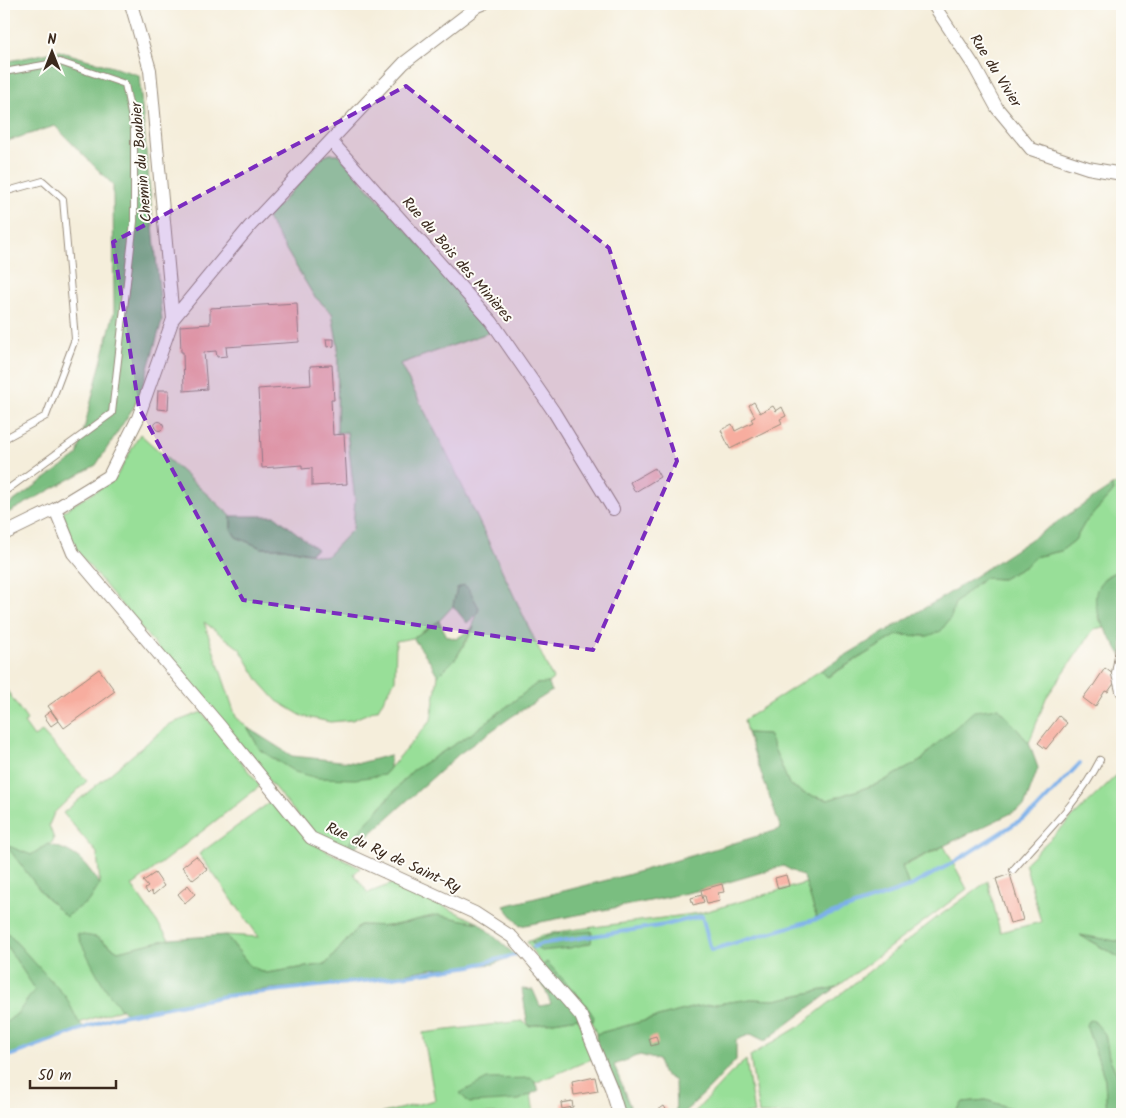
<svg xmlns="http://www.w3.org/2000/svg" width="1126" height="1118" viewBox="0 0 1126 1118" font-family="Kalam,sans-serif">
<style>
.green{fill:#98df98;stroke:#6a845b;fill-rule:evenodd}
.forest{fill:#7abe80;stroke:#5a744f}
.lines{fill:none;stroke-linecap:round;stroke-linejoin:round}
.stream{stroke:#7db1ea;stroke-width:4}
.building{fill:#f7ad9f}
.service-casing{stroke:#988c7c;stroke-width:8}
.minor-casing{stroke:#988c7c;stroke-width:14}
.service{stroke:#fff;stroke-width:6}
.minor{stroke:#fff;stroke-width:12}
.marked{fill:#7b2cbf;fill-opacity:0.2;stroke:#7b2cbf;stroke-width:4;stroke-dasharray:10 6;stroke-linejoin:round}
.labels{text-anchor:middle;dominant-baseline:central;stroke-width:4;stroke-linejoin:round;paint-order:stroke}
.street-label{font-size:15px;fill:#3b2a1e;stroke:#fdfcf7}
</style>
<rect width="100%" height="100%" fill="#fdfcf7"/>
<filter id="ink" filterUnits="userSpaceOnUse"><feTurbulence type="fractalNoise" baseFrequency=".02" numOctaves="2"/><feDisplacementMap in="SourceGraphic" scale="10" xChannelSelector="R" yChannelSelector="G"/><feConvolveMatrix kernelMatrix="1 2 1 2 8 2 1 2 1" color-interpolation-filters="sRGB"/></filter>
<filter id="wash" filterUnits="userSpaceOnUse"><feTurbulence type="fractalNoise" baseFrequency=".0096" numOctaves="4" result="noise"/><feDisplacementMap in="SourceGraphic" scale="20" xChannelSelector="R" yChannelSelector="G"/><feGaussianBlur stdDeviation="1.12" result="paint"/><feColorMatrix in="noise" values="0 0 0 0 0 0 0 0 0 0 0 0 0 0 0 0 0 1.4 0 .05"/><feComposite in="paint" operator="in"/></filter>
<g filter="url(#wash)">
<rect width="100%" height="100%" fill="#f5eedb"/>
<path class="green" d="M330,154H338L496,330L400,364L452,464L553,679L548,683L536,684L471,734L412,771L349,843L352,850L314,835L75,549L62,512L115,479L140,434L231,516V529L236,537L262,548H284L326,557L353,529L355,500L347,432L337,433L338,347L332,313L314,296L267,218L323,157ZM457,588L479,608L469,637L456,658L438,676L431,720L384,775L260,750L248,728L236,717L204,622L240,649L259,681L277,701L302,716L330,722L352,720L378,709L395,680L396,641L413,638L439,621L453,606Z
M1122,482V568L1107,576L1098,617L1104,627L1094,629L1046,698L1029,743L999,709L931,749L922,760L880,783L828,800L805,794L789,784L768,734L747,733L744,720L821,670L828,677L897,635L927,636L951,617L955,603L984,578L1002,579L1026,566L1034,557L1061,551L1075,540L1084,524L1113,492L1112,486Z
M4,686L27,720L24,723L34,737L42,732L87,781L54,813L49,825L54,839L50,845L48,844L31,855L7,846L90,900L100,884L97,853L63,813L170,724L202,712L260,786L132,886L169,939L118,951L96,937L100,979L121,1009L79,1023L65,997L4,929Z
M1122,770V942L1081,936L1122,959V1086L1109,1057L1105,1034L1086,1025L1105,1079L1107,1114H1029L986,1100L963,1102L954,1114H759L750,1056L800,1026L935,919L988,881L1000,932L1041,922L1025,863Z
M273,800L310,842L360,868L354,874L368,893L394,883L479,923L437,915L391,926L360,925L326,964L266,973L250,966L226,935L259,937L199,854Z
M944,846L967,889L837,987L775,1000L751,999L695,1007L596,1034L592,1022L594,1020L547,962L542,966L527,942L543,935L556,932L700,913L806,883L817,919L909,887L902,867Z
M4,942L36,989L18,1013L4,1024Z
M578,1018L594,1058L535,1083L532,1078L519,1100L531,1094L534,1114H379L435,1100L423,1033L522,1021L529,1026Z
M746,1060L754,1114H693L731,1073Z"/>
<path class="forest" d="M59,51L139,75L162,321L139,399L96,465L4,515V508L77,456L114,312L113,185L55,126L4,142V62Z
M1112,486L1113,492L1084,524L1075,540L1061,551L1034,557L1026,566L1002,579L984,578L955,603L951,617L941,631L928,636L897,635L827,677L821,670L948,594Z
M231,516H275L317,549L310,553L284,548H262L236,537L231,529Z
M1122,568V656C1111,638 1088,609 1098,587C1102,578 1113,573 1122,568Z
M464,585L469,589L479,608L477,614L467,623L453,606L457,588Z
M439,621L447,636L456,639L474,627L456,658L438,676L427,657L413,638Z
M548,683L552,691L511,717L459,754L352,850L349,843L412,771L471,734L536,684Z
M999,708L1029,743L1038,768L1024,807L902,866L909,887L817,919L804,877L783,866L705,889L650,901L520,926L504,906L627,875L781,829L747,733L768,734L789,784L805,794L828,800L880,783L922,760L931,749L974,711Z
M248,728L292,756L360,763L390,755V768L384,775L355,779L317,778L295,772L260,750Z
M48,844C78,853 82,859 100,884L90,900L66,917L42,893L6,845L31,855Z
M437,915L479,923L515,955L494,964L429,969L365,981L258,990L166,1006L129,1015C107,1000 89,958 77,934L96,937L118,951L169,939L226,935L250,966L266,973L326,964L360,925L391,926Z
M4,929L66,997L79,1023L85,1028L4,1058V1024L18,1013L35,989L4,942Z
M592,931L591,943L570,948L541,951L531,942L554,934Z
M1080,935L1122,942V959Z
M547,962L584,1002L594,1017L592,1022L585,1017L528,1026L522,989L533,990L540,1006L551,1004L544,987L529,968L537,970Z
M837,987L765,1041L751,1034L736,1040V1060L708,1090L682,1114H676L675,1081L662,1073L658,1060L640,1055L614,1065L631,1109L623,1111L596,1044V1034L695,1007L751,999L775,1000Z
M1090,1020L1094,1021L1105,1034L1109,1057L1122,1086V1114H1107L1105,1079L1086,1025Z
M532,1078L539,1090L519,1100L469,1103L460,1093L487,1079Z
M986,1100L1029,1114H954L963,1102Z"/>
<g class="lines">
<path class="stream" d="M534,947L540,944L665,925L702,916L711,950L817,919L909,887L954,862L1035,811L1080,763
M4,1058L111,1018L225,996L365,981L471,966L515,955"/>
</g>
<g id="blocks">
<path class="building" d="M297,303L299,342L226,347L227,356L217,357L216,351L204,352L207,389L184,391L183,352H181L180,326L210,324V308Z
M326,339H334V346L327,347Z
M332,365L334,400H331L333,435L344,434L347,484L312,486V468L302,469V465L262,468L258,389L311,385L310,366Z
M158,390H169L168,410L157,409Z
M754,402L760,413L773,406L776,411L782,407L786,416L780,419L782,423L730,449L721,430L732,424L735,431L753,422L751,419L755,417L749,405Z
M154.5 426a4.5 4.5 0 1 1 9 0a4.5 4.5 0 1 1-9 0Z
M655,468L660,477L635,492L630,482Z
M1105,668L1118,678L1108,692L1105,691L1095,707L1083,698L1092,686H1093Z
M99,669L115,691L64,728L48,706Z
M51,711L58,721L51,726L44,716Z
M1059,716L1067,723L1046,749L1038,743Z
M196,856L207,869L193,880L182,867Z
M155,873L164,886L153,895L151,891L148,894L145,889L148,887L143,881Z
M1010,874L1023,920L1010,923L996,879Z
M786,875L789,886L778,889L775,878Z
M722,884L724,892L718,893L720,901L707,904L705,896H702L704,902L693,905L691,898L702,895L701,890Z
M188,885L195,894L185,903L178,894Z
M656,1036L658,1044L651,1046L649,1038Z
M595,1077L598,1091L574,1095L572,1082Z
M572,1101L573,1107L562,1109L561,1103Z
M664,1106L669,1114H652Z"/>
</g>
</g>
<g filter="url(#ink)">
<use href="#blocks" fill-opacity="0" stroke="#988c7c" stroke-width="1"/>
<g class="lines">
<defs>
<path id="service" d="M4,72L60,62L125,84L134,129V221L112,413L4,492
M4,192L43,181L63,199L75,339L46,416L4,439
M1013,870C1043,835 1079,802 1100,760"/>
<path id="minor" d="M131,4L150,70L173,319
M933,4L974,66L997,108L1031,149L1088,168L1122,174
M331,141L492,322L554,412L613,509
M55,509L73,553L220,726L311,838L475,913L512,937L581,1016L611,1088L619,1114
M4,534L55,509L109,476L138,418L173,319L250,226L404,63L478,6L483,4
M1122,649L1118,674L1122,691"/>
</defs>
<use href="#service" class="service-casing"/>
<use href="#minor" class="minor-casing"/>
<use href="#service" class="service"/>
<use href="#minor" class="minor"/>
</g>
</g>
<path class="marked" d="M406,86L609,248L677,461L593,650L243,600L139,408L113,242Z"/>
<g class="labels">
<g class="street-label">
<text transform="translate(995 71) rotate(58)">Rue du Vivier</text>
<text transform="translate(142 162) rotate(-95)">Chemin du Boubier</text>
<text transform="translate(457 260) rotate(49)">Rue du Bois des Minières</text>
<text transform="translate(393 858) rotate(25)">Rue du Ry de Saint-Ry</text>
</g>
</g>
<rect width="1126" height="1118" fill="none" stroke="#fdfcf7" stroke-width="20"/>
<g transform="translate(52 52)" stroke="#fdfcf7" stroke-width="4" paint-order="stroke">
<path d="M0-4L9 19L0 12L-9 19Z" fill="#3b2a1e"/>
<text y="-8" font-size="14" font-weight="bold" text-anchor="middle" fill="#3b2a1e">N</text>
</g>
<path d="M30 1080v8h86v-8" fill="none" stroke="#3b2a1e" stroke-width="2.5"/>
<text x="38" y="1080" font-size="15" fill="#3b2a1e" stroke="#fdfcf7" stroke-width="4" paint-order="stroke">50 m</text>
</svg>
